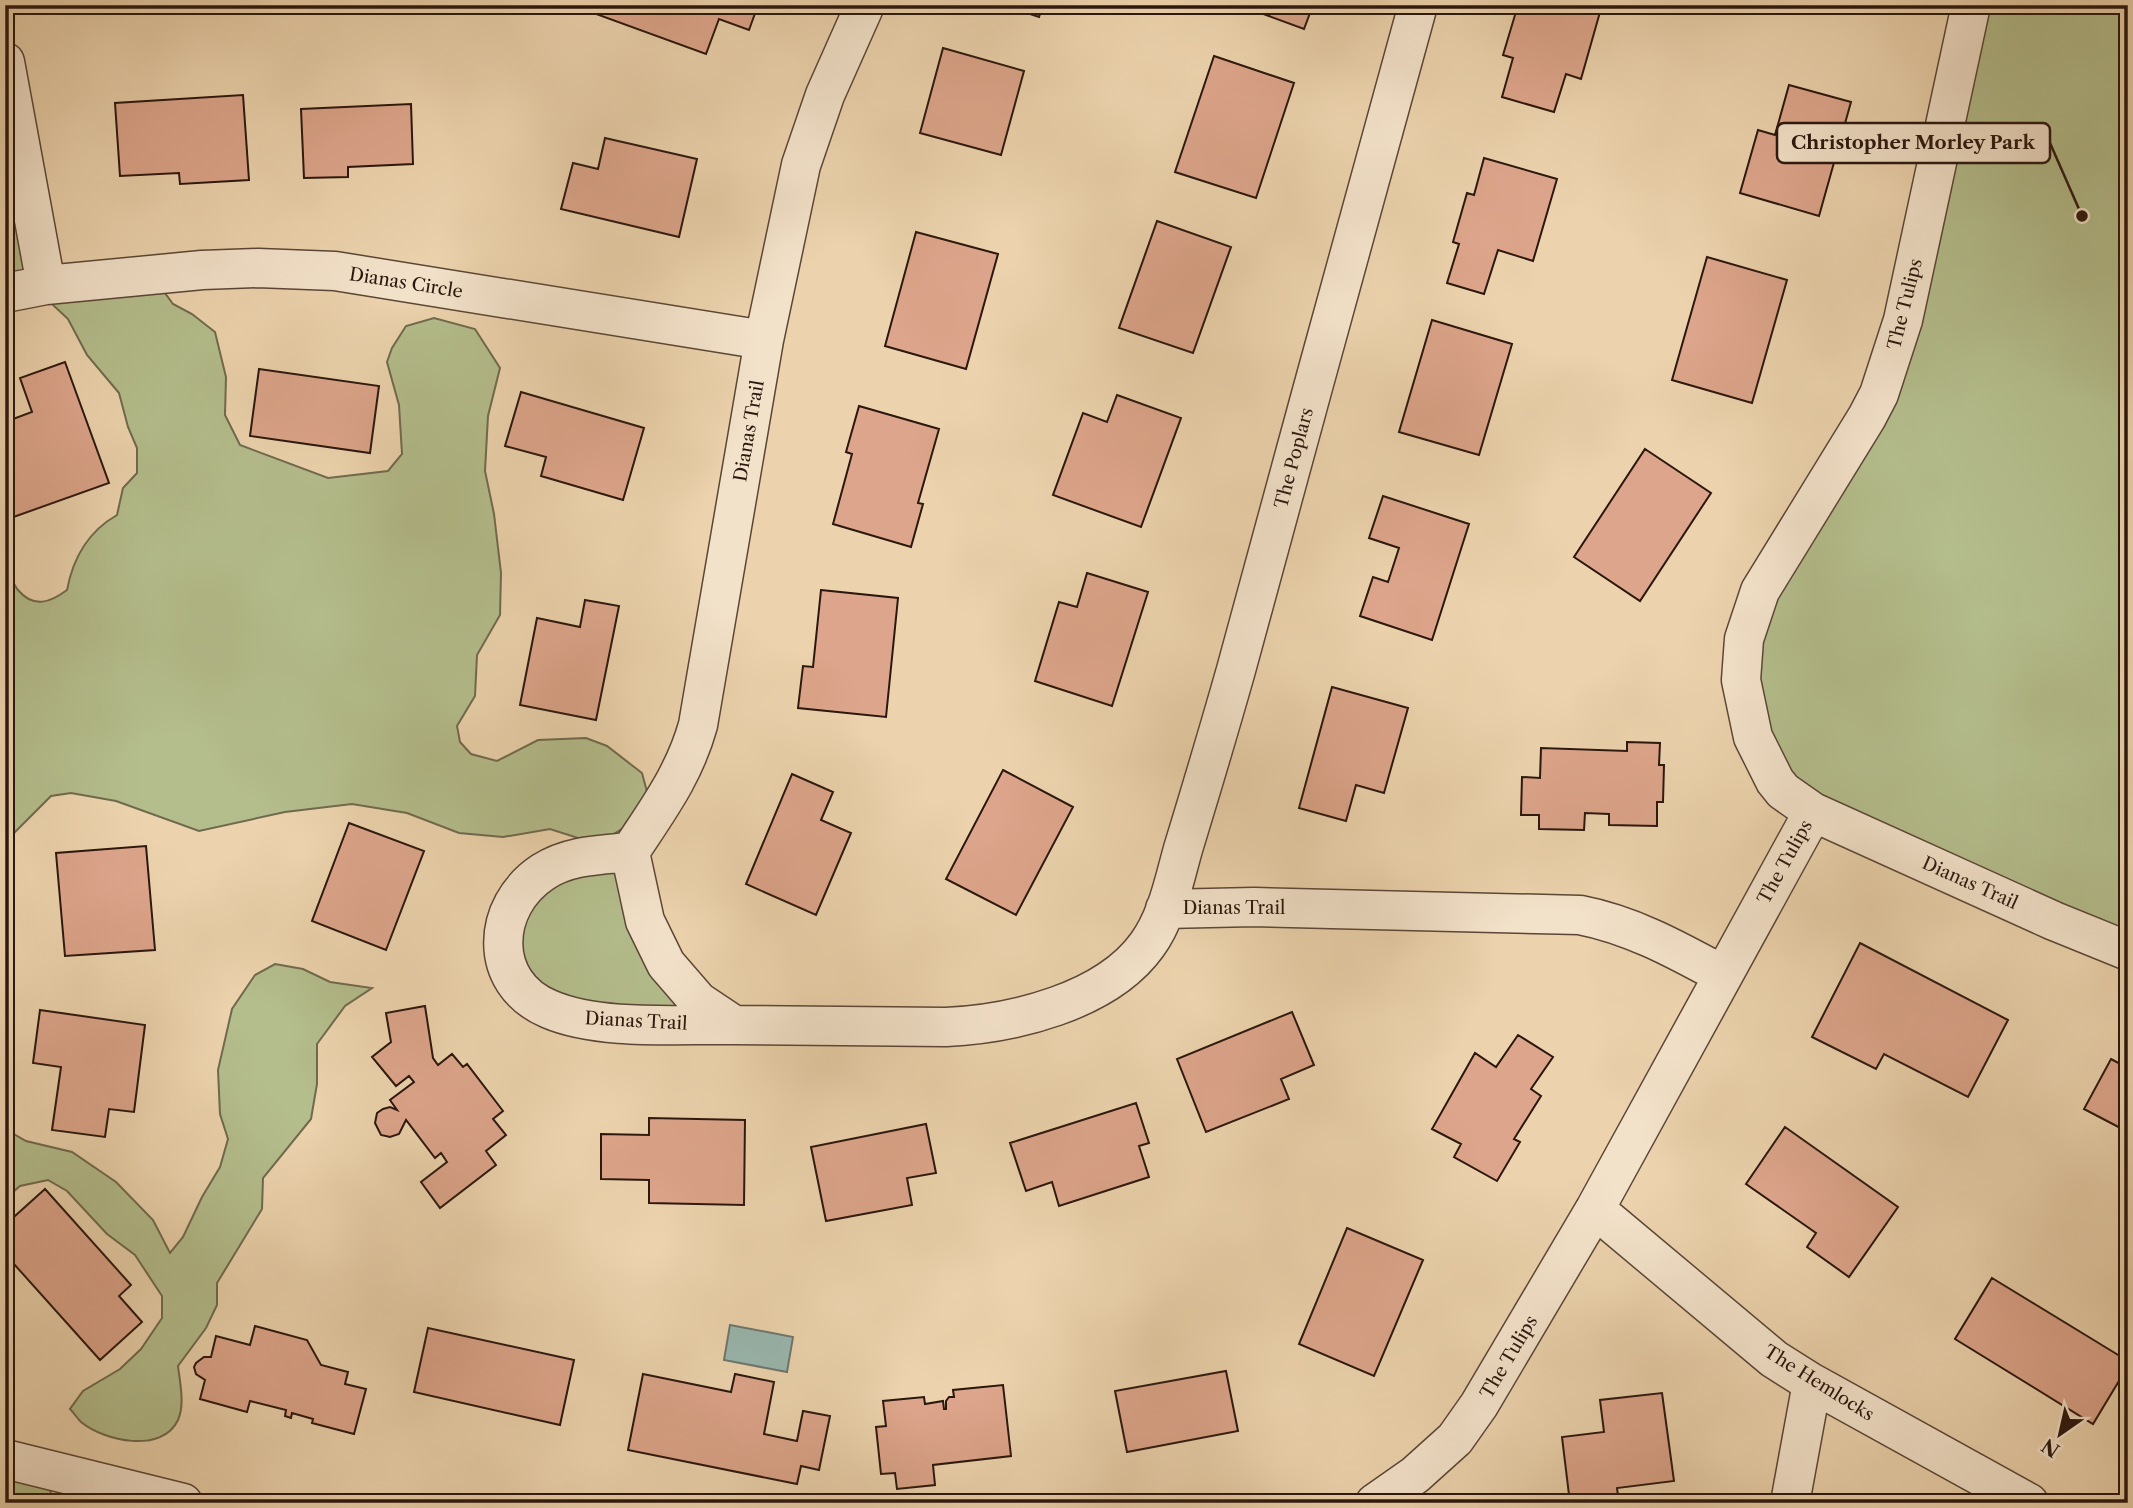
<svg xmlns="http://www.w3.org/2000/svg" width="2133" height="1508" viewBox="0 0 2133 1508" font-family="'Libre Caslon Text',serif">
<style>
.green{fill:#b4bd8c;stroke:#706a4d;stroke-width:2}
.water{fill:#99b7af;stroke:#6d776f;stroke-width:2}
.building{fill:#dda58b;stroke:#2b170e;stroke-width:2}
.lines{fill:none;stroke-linecap:round;stroke-linejoin:round}
.street-casing{stroke:#5b4636;stroke-width:41}
.street{stroke:#f3e2ca;stroke-width:38}
.labels{text-anchor:middle;dominant-baseline:central;stroke-width:5;stroke-linejoin:round;paint-order:stroke}
.street-label{font-size:18px;fill:#2b170e;stroke:#f3e2ca}
.leader{fill:none;stroke:#2b170e;stroke-width:2.5}
.callout-dot{fill:#2b170e;stroke:#f3e2ca;stroke-width:2.5}
.callout{fill:#f3e2ca;stroke:#2b170e;stroke-width:2.5}
.callout-label{font-size:19px;text-anchor:middle;font-weight:bold;fill:#2b170e}
</style>
<rect width="100%" height="100%" fill="#ecd3ad"/>
<filter id="stains"><feTurbulence type="fractalNoise" baseFrequency=".00286" numOctaves="4"/><feColorMatrix values="0 0 0 0 .2 0 0 0 0 .09 0 0 0 0 .02 0 0 0 .5 -.17"/></filter>
<radialGradient id="worn" r=".72"><stop offset=".6" stop-color="#630" stop-opacity="0"/><stop offset="1" stop-color="#630" stop-opacity=".3"/></radialGradient>
<path class="green" d="M1972,5H2128V951L1783,791L1744,639L1867,417Z
M5,114L56,264L162,289L173,304L192,314L215,332L226,377L225,415L240,445L328,478L388,471L402,454L399,405L387,362L392,348L406,326L434,318L475,329L500,368L488,416L485,471L494,514L501,573L500,615L477,655L475,696L457,726L460,742L471,754L497,761L538,740L586,738L607,746L642,773L649,799L636,820L609,837L578,838L550,829L503,837L459,833L407,813L352,804L285,812L199,831L116,801L71,793L51,796L5,842V572C12,577 13,584 18,590C34,609 51,602 67,590C73,558 89,531 117,515L123,488L137,473V448L128,427L119,393L87,355L68,319L34,287L5,293Z
M630,852L645,921L734,1025L522,991L518,895Z
M275,964L303,969L330,982L372,988L345,1006L317,1044V1084L311,1119L263,1178L262,1209L217,1283V1305L206,1328L178,1366C180,1383 185,1404 178,1420C162,1454 104,1441 81,1422C77,1418 74,1413 70,1409L83,1391L120,1369L141,1349L162,1318V1296L135,1255L107,1234L67,1191L48,1180L20,1186L5,1199V1129L26,1141L72,1152L116,1182L153,1220L170,1253L183,1237L202,1197L220,1167L228,1139L220,1114L218,1070L232,1009L255,975Z
M5,1437C29,1450 53,1471 51,1500L48,1503H5Z"/>
<path class="water" d="M730,1325L793,1337L787,1372L724,1360Z"/>
<path class="building" d="M458,5H486L484,12Z
M599,5H758L749,30L719,19L706,54L596,14Z
M1002,5H1043L1039,17Z
M1239,5H1313L1304,29Z
M1518,5H1602L1581,79L1566,74L1554,112L1502,97L1513,58L1503,55Z
M943,48L1024,71L1001,155L920,133Z
M1214,56L1294,83L1256,198L1175,172Z
M1789,85L1851,102L1819,216L1740,193L1758,130L1775,135Z
M243,95L249,180L180,184L179,173L120,176L115,103Z
M411,104L413,164L348,167V177L304,178L301,109Z
M605,138L697,159L679,237L561,209L573,163L598,169Z
M1484,158L1557,179L1533,261L1498,250L1484,294L1447,283L1459,244L1453,242L1467,193L1474,195Z
M1157,221L1231,247L1193,353L1119,328Z
M916,232L998,254L966,369L885,346Z
M1707,257L1787,280L1752,403L1672,380Z
M1432,320L1512,344L1479,455L1399,432Z
M65,362L109,483L5,520V422L32,412L20,378Z
M259,369L379,386L370,453L250,436Z
M521,392L644,428L623,500L541,476L546,457L505,446Z
M1117,395L1181,418L1141,527L1053,495L1083,413L1107,422Z
M859,406L939,429L918,503L923,504L911,547L833,524L852,454L846,452Z
M1645,449L1711,493L1640,601L1574,557Z
M1383,496L1469,524L1432,640L1360,616L1373,577L1388,582L1399,548L1369,538Z
M1087,573L1148,592L1112,706L1035,681L1059,602L1077,607Z
M821,590L898,598L886,717L798,708L803,666L813,667Z
M585,600L619,606L596,720L520,705L537,618L580,627Z
M1332,687L1408,708L1384,793L1356,785L1346,821L1299,808Z
M1627,742L1660,743L1659,765H1664L1663,802H1657V826L1609,825V814L1585,813L1584,830L1539,829V815H1521L1522,777L1540,778L1541,748L1627,751Z
M1003,770L1073,807L1016,915L946,879Z
M792,774L833,792L821,820L851,833L816,915L746,884Z
M349,823L424,851L386,950L312,921Z
M146,846L155,950L65,956L56,853Z
M1860,943L2008,1020L1968,1097L1884,1054L1876,1069L1812,1037Z
M425,1006L433,1058L438,1065L452,1054L463,1067L467,1064L503,1111L493,1119L506,1135L486,1151L496,1165L440,1208L421,1182L447,1162L441,1153L435,1158L406,1120L399,1134L390,1137L381,1135L375,1123L377,1113L383,1109L390,1107L397,1110L390,1100L414,1082L409,1076L396,1086L372,1057L391,1042L386,1013Z
M40,1010L145,1025L134,1112L109,1109L105,1137L52,1130L61,1067L33,1063Z
M1292,1012L1314,1065L1281,1079L1289,1099L1206,1132L1177,1059Z
M1518,1035L1553,1057L1531,1089L1541,1096L1514,1139L1520,1142L1497,1181L1454,1157L1461,1144L1432,1129L1475,1053L1496,1067Z
M2111,1059L2128,1068V1132L2084,1109Z
M1136,1103L1149,1143L1139,1146L1149,1177L1059,1206L1052,1182L1026,1191L1010,1143Z
M649,1118L745,1120L744,1205L649,1203V1180L601,1179V1134L649,1135Z
M926,1124L936,1173L907,1178L912,1205L826,1221L811,1147Z
M1785,1127L1898,1207L1849,1277L1807,1247L1816,1233L1746,1184Z
M45,1189L131,1285L119,1296L142,1322L100,1360L5,1254V1225Z
M1347,1228L1423,1260L1374,1376L1299,1344Z
M1992,1278L2128,1361V1366L2093,1424L1955,1339Z
M255,1326L307,1340L321,1365L348,1372L345,1384L366,1389L354,1434L312,1423L313,1419L292,1413L291,1418L285,1416L286,1410L250,1401L247,1412L200,1399L205,1380L196,1374L194,1367L196,1363L204,1357H211L216,1336L250,1345Z
M428,1328L574,1360L560,1425L414,1392Z
M1226,1371L1238,1431L1127,1452L1115,1391Z
M643,1374L731,1392L735,1374L774,1382L764,1434L797,1441L803,1411L830,1416L819,1470L801,1466L797,1484L628,1450Z
M1003,1385L1011,1456L933,1465L935,1485L897,1489L895,1473L881,1474L876,1427L886,1426L883,1401L924,1397L925,1404L943,1401L944,1409H946V1401L949,1397H954L953,1390Z
M1662,1393L1674,1481L1617,1488L1619,1503H1570L1562,1437L1604,1432L1600,1400Z"/>
<g class="lines">
<defs>
<path id="street" d="M865,5L825,95L801,165L764,340L698,725C684,775 658,809 630,852L645,921L666,964L698,1001L734,1025L946,1027C1012,1024 1106,1002 1147,945C1167,918 1174,881 1183,849C1201,790 1219,730 1236,670C1296,448 1357,227 1418,5
M1971,5L1903,320L1879,394L1867,417L1760,591L1744,639L1741,680L1753,737L1775,781L1783,791L1813,812L2054,921L2128,951
M5,62L46,285
M5,293L46,285L202,270L258,268L335,271L764,340
M630,852C600,855 569,855 543,872C491,906 487,983 549,1009C600,1031 679,1024 734,1025
M1165,909L1254,907L1580,915C1632,925 1677,950 1723,975
M1595,1209L1774,1359L1812,1383L2029,1503
M5,1459L183,1503
M1375,1503L1415,1475L1455,1439L1479,1405L1595,1209L1813,812
M1790,1503L1812,1383"/>
</defs>
<use href="#street" class="street-casing"/>
<use href="#street" class="street"/>
</g>
<g class="labels">
<g class="street-label">
<text transform="translate(406 283) rotate(9)">Dianas Circle</text>
<text transform="translate(1905 304) rotate(-76)">The Tulips</text>
<text transform="translate(749 431) rotate(-80)">Dianas Trail</text>
<text transform="translate(1294 458) rotate(-75)">The Poplars</text>
<text transform="translate(1785 862) rotate(-61)">The Tulips</text>
<text transform="translate(1970 883) rotate(24)">Dianas Trail</text>
<text x="1234" y="908">Dianas Trail</text>
<text transform="translate(636 1021) rotate(3)">Dianas Trail</text>
<text transform="translate(1509 1357) rotate(-59)">The Tulips</text>
<text transform="translate(1819 1383) rotate(32)">The Hemlocks</text>
</g>
</g>
<path class="leader" d="M2082 216L2050 143"/>
<circle class="callout-dot" cx="2082" cy="216" r="7"/>
<rect class="callout" x="1777" y="123" width="273" height="40" rx="7"/>
<g class="callout-label">
<text x="1913" y="149">Christopher Morley Park</text>
</g>
<rect width="2133" height="1508" fill="none" stroke="#ecd3ad" stroke-width="28"/>
<rect x="7" y="7" width="2119" height="1494" fill="none" stroke="#2b170e" stroke-width="3.5"/>
<rect x="14" y="14" width="2105" height="1480" fill="none" stroke="#2b170e" stroke-width="2"/>
<g transform="translate(2060 1434) rotate(214)" stroke="#f3e2ca" stroke-width="5" paint-order="stroke">
<path d="M0-5L12 26L0 18L-12 26Z" fill="#2b170e"/>
<text y="-10" font-size="19" font-weight="bold" text-anchor="middle" fill="#2b170e">N</text>
</g>
<rect width="100%" height="100%" filter="url(#stains)"/>
<rect width="100%" height="100%" fill="url(#worn)"/>
</svg>
